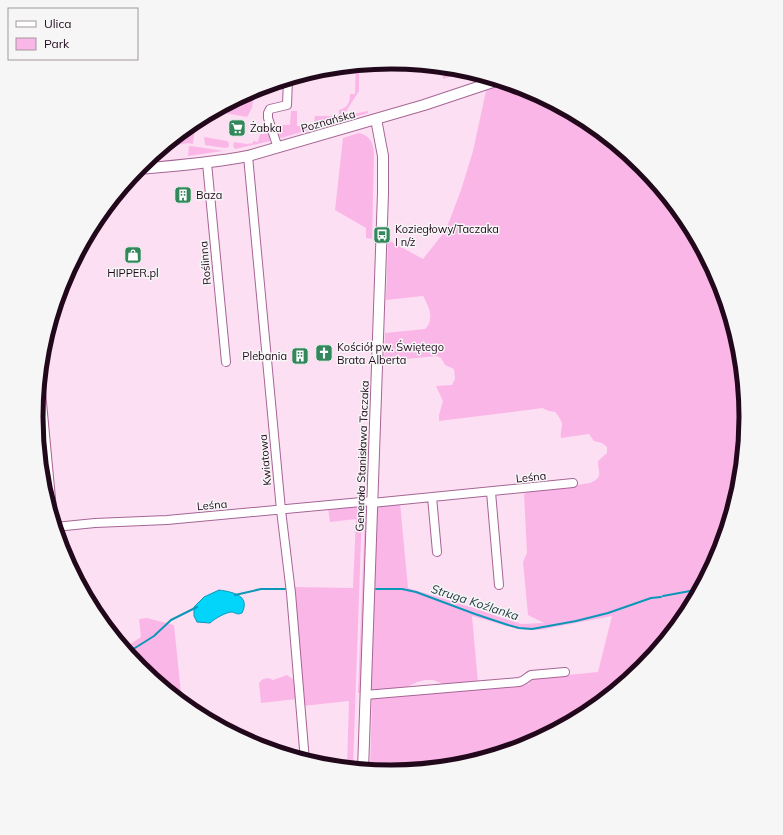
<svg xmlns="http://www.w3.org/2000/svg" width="783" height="835" viewBox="0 0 783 835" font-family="Mulish,sans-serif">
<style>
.green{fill:#fbb6e8}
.water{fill:#03d4fa;stroke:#0c97b7}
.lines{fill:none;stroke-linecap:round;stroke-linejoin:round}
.stream{stroke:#0c97b7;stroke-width:2}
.minor-casing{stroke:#a66595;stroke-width:10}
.tertiary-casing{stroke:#a66595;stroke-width:12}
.minor{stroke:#fff;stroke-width:8}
.tertiary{stroke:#fff;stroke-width:10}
.labels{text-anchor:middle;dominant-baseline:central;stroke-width:3;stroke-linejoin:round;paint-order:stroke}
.street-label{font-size:11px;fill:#21081b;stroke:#f6f6f6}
.poi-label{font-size:11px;fill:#21081b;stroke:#f6f6f6;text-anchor:start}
.water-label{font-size:12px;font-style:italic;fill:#213c43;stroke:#f6f6f6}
.rim{fill:none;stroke:#21081b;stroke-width:5}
</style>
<rect width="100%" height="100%" fill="#fcdff3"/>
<path class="green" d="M356,65H359V91L343,116L368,111V113L281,138C278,135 276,129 276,125H290L291,111H297V126H309L314,123L315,116H339V110C348,108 350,102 350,94H355Z
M443,67L461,69L467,71L443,79Z
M508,83L528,89L589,122L643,166L687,220L720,282L740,348L747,418L740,487L720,554L687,615L643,669L589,713L527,746L461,766L391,773L370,771L372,699L529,684V679L598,672L612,616L539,630L518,629L472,616L478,683L443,687L441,683L433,680H425L417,682L403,689L373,692L370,689L376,506L400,503L408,588L477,609L499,617L521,624L544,623L528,615L523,562L527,553L524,494L528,492L590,483C604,477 598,473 598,461L607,453V447L602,443L594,441L589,434L561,438C560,433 562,429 562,424C561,420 558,415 555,412L549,411L544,409L543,408L439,421V415L443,401L436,386L452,385L455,379L454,369L445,365L441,358L437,356L384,361L385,333L425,329C435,320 429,306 423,296L386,300L388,240L423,259L442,235L449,222L461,190L473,151L486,91Z
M251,91L254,94L252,108L247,117L214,111L233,101L244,102L245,95Z
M196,121L193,144L188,143L178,145L177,136Z
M265,129L268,131L271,137L270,141L235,149L233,146L234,142L247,144L253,143V141L258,142L260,134H264Z
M359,133C370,136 373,142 374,153L372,239L366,238V228L335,210L343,138Z
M204,137L227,141L229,143V147L225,148L205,145Z
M189,146H191L224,151L230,150L188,156Z
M353,506L360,509L362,511L353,767H347L349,701L303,706L294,587L353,588L356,519L330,522L328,508Z
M365,514L367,519L361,693H358Z
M147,618L174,625L182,703L140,669L123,649L141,637L139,619Z
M287,675L297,682L298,695L296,699L261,703L259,683L263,679L269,678L273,680Z"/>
<path class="water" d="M219,590C232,592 251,595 242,613C237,615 236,613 232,612C226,612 214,619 210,623L197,622L194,616V607L204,597Z"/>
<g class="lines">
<path class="stream" d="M376,589H402L416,592L475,614L508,625L519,628L532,629L576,621L608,613L651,598L661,597
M235,595L261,589H285
M663,596L701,589
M126,652L135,648L154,636L171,620L197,607"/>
<defs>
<path id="minor" d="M278,148L268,118V113L270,109L287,105L288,79
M248,156L281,510L291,593L305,761
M207,163L226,362
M40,381L53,520
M491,492L499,585
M432,497L437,552
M372,503L573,483
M55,527L95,523L167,520L372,501
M365,695L519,682C524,681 527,677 531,675L565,672"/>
<path id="tertiary" d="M138,169C175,166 212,163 248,156L424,105L499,80
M363,770L383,193V156L376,119"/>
</defs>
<use href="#minor" class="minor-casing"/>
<use href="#tertiary" class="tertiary-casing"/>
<use href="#minor" class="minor"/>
<use href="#tertiary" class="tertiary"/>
</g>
<defs>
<symbol id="supermarket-square" viewBox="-11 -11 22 22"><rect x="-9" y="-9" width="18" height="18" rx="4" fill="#32875b" stroke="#f6f6f6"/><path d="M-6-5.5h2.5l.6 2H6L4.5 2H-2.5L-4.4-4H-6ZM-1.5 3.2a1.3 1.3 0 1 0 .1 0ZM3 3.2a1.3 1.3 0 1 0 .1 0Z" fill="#fff"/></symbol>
<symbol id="building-square" viewBox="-11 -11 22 22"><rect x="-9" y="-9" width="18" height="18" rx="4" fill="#32875b" stroke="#f6f6f6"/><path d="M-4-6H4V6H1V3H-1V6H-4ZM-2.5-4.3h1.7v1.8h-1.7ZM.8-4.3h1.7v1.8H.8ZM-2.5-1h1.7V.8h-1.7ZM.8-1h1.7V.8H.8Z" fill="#fff"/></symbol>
<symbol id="bus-square" viewBox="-11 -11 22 22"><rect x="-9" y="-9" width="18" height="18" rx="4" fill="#32875b" stroke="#f6f6f6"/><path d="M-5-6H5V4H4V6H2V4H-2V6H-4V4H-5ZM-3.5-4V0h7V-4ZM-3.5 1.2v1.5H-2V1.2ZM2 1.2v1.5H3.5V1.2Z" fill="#fff"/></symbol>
<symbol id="shop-square" viewBox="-11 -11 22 22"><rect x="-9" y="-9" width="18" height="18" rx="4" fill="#32875b" stroke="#f6f6f6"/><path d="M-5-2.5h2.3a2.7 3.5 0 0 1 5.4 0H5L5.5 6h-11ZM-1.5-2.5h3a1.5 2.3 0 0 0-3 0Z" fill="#fff"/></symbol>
<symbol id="church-square" viewBox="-11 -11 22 22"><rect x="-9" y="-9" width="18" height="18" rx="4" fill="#32875b" stroke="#f6f6f6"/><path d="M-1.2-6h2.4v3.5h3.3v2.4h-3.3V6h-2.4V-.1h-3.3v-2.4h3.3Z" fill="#fff"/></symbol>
</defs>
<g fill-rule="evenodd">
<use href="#supermarket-square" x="227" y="118" width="20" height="20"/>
<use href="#building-square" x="173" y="185" width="20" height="20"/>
<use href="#bus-square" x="372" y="225" width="20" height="20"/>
<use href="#shop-square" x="123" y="245" width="20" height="20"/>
<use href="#church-square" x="314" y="343" width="20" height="20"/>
<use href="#building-square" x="290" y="346" width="20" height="20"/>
</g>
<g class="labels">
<g class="street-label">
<text transform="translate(328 121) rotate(-16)">Poznańska</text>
<text transform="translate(205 263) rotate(-95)">Roślinna</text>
<text transform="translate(362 456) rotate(-88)">Generała Stanisława Taczaka</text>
<text transform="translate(265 460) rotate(-95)">Kwiatowa</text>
<text transform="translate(531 477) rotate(-6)">Leśna</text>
<text transform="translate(212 505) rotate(-5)">Leśna</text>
</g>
<g class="poi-label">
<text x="250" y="128">Żabka</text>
<text x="196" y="195">Baza</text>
<text x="395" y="229">Koziegłowy/Taczaka<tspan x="395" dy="13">I n/ż</tspan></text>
<text x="133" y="273" text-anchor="middle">HIPPER.pl</text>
<text x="337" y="347">Kościół pw. Świętego<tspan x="337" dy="13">Brata Alberta</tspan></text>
<text x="287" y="356" text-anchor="end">Plebania</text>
</g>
<g class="water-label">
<text transform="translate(475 602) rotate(18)">Struga Koźlanka</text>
</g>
</g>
<path d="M0 0H783V835H0ZM43 417a348 348 0 1 1 696 0a348 348 0 1 1-696 0Z" fill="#f6f6f6" fill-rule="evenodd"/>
<path class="rim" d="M43 417a348 348 0 1 1 696 0a348 348 0 1 1-696 0Z"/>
<rect x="8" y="8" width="130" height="52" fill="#f6f6f6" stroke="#a1979e"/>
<rect x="16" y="21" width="20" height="6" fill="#ffffff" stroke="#a1979e"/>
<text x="44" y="28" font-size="12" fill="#21081b">Ulica</text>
<rect x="16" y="38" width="20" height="12" fill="#fbb6e8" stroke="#a1979e"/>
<text x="44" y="48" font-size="12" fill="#21081b">Park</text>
</svg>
